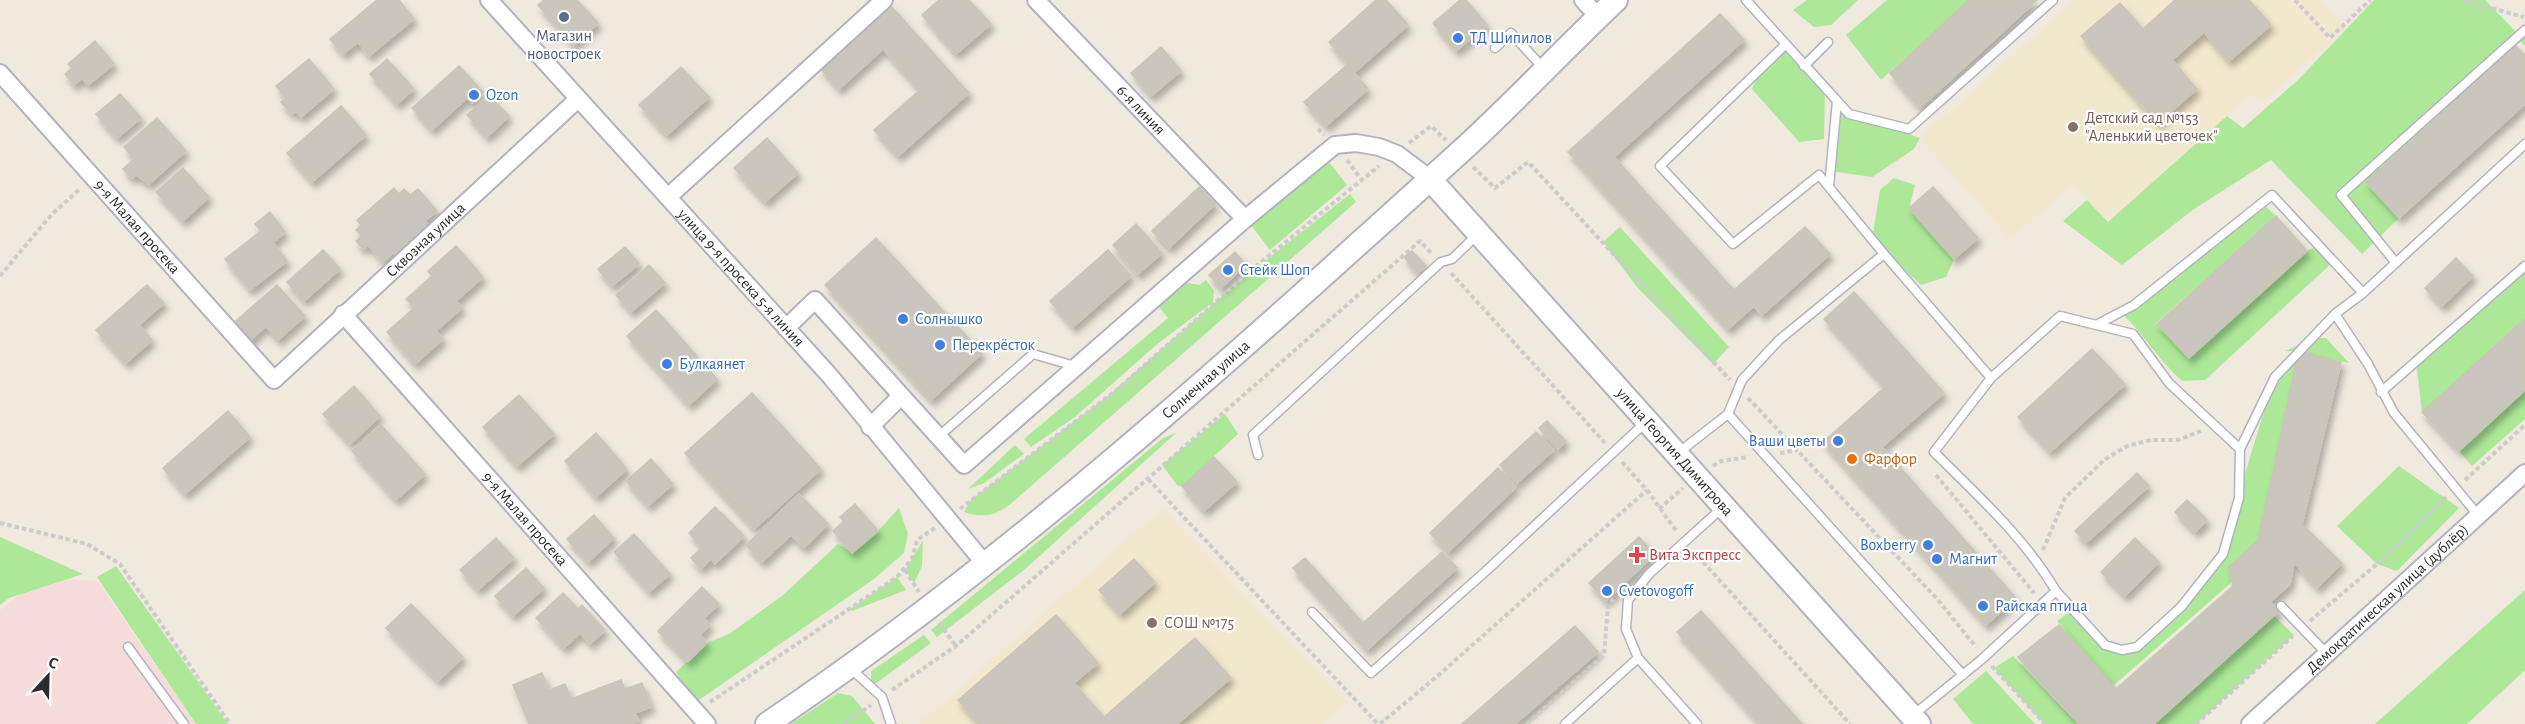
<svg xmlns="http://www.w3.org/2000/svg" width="2525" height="724" viewBox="0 0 2525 724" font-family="'Alegreya Sans',sans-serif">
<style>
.education{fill:#f1e8cd}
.medical{fill:#f5dcdb}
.green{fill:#ace898}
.building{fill:#cac6bd;stroke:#cac5b7;stroke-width:1.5;filter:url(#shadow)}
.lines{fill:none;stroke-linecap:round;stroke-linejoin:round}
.service-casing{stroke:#b2b3c1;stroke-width:11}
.minor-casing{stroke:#b2b3c1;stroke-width:20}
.secondary-casing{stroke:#b2b3c1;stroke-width:26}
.path{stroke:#ccc;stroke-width:4;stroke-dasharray:4.5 3;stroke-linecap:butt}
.service{stroke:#fff;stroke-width:8}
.minor{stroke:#fff;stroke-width:16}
.secondary{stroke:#fff;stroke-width:22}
.service-dot{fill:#5c6f8a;stroke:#fff;stroke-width:2}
.shop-dot{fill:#3f7fe0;stroke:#fff;stroke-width:2}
.education-dot{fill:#8d6e63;stroke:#fff;stroke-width:2}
.food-dot{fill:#e8710a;stroke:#fff;stroke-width:2}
.health-dot{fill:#e0444e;stroke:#fff;stroke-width:2}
.labels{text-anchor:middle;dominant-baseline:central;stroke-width:4.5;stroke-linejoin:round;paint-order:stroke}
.service-label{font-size:16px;fill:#4e5e75;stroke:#fff}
.shop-label{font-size:16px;fill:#366cbe;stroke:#fff;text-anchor:start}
.street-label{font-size:16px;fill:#2c2c2c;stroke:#fff}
.education-label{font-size:16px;fill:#785e54;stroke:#fff;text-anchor:start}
.food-label{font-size:16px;fill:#c56008;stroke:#fff;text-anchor:start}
.health-label{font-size:16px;fill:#be3a42;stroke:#fff;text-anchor:start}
</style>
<defs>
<filter id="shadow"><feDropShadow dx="3.5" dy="6" stdDeviation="3" flood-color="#0004"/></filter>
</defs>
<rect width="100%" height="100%" fill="#efe9de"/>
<path class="education" d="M2075,0H2321L2346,28L2261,103L2252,94L2108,222L2073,184L2010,239L1920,138Z
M1162,509L1348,703L1322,724H919Z"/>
<path class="medical" d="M42,577L97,581L196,724H0V610Z"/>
<path class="green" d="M1807,0H1858L1831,25L1814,27L1793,10Z
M1887,0H1969L1881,80L1846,35Z
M2374,0H2485L2519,35L2525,32V46L2518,39L2516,46L2366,182L2399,218L2362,254L2271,160L2194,209L2122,265L2063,221L2087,200L2108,222L2227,116L2243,128L2298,80Z
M1785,45L1825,88L1824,139L1799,142L1752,89L1762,67Z
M1837,101L1849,114L1920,138L1914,149L1872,177L1830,171Z
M1326,158L1347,185L1270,250L1251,225Z
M1894,178L1915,185L1909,209L1954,259L1946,277L1921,285L1872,240L1880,190Z
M1350,194L1356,202L1014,501C997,515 986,519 964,512L971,500L1109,395L1236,284Z
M2262,203L2276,216L2154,325L2157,324L2189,358L2307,251L2317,245L2333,262L2205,380L2182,381C2159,360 2143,334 2121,312Z
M1620,227L1729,347L1713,364L1637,287L1603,242Z
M2525,266V319L2422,412L2416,361Z
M1206,280L1214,291L1213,302L1156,345L1075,417L1031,447L1024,439L1168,318L1159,307L1187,283L1199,285Z
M2316,338H2326L2349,363L2299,352L2258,540L2229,567L2232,582L2113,686L2057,621L2072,610L2105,645L2129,648L2159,627L2219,559L2273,382L2298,351H2285Z
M2525,391V419L2472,466L2459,451Z
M1225,414L1238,434L1182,486H1178L1162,465Z
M1176,433L1024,570L937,637L931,630L1163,438Z
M1015,445L1024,454L984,483L968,489Z
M2399,466L2459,508L2397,571L2377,564L2337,526Z
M899,508L908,534L904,553L874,579L696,702L676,672L707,643L729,634L782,596L838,544L853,553L878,531Z
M0,537L83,574L9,598L0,605Z
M923,540L922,566L914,583L905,570Z
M116,566L228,724H196L97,577Z
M897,577L906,590L852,611L850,609Z
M2525,590V670L2467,724H2375Z
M2274,616L2294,635L2196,724H2154Z
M924,635L931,643L871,687V671Z
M2013,656L2078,724H2044L1994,668Z
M1986,671L2035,724H1973L1953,699Z
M838,693L852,696L875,724H791Z"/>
<path class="building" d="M377,0H399L414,19L369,56L358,42L343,54L330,39Z
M544,0H577L598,23L574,45L538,5Z
M939,0H969L991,24L956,54L922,15Z
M1376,0H1386L1408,25L1355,72L1329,42Z
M1460,0H1466L1487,25L1456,51L1433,23Z
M1969,0H2037L1920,108L1890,73Z
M2249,0L2271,25L2229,61L2204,32L2172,60L2197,89L2158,123L2081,36L2120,3L2143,29L2175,0Z
M890,5L969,93L898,156L874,130L920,90L883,49L839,89L820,68Z
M1720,14L1744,40L1614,157L1734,290L1805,227L1830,254L1762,315L1754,306L1728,329L1568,152Z
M95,41L114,64L88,85L82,78L74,85L65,74L72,68L68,64Z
M2516,46L2525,55V104L2399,218L2366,182Z
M1161,47L1181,71L1151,96L1131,73Z
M309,59L334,89L301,117L296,111L292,114L281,102L286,98L276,86Z
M387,59L414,89L397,104L370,74Z
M1347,65L1368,89L1326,126L1304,102Z
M459,66L484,93L472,103L467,98L432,130L412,108Z
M681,67L709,97L667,135L639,105Z
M120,94L141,118L117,138L96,114Z
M489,95L509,116L487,137L467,115Z
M341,106L366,135L312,182L287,153Z
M157,118L186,151L149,184L136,175L132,178L123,169L134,159L124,147Z
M767,138L798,173L765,202L734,168Z
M183,168L209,197L183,221L156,192Z
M1199,187L1215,204L1169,248L1152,231Z
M1933,187L1978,238L1954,259L1909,208Z
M394,188L399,194L404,189L410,195L418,189L437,211L425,221L432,229L399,258L394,252L383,262L368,245L363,249L356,241L362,236L356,230L361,225L357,220Z
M270,212L285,232L273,243L287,261L250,290L225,259L261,231L255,224Z
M2276,216L2307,251L2189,358L2157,324Z
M1136,224L1162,253L1138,274L1113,245Z
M876,238L982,353L931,400L825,285Z
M456,246L483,277L456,301L462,308L436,331L443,339L415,364L387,332L414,308L406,299L432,276L428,271Z
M625,247L639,264L612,286L598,269Z
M323,250L340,269L304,301L287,282Z
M1108,250L1131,276L1073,327L1050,301Z
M1412,251L1426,266L1418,273L1404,257Z
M1235,252L1246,265L1221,288L1209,275Z
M2456,258L2473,276L2442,306L2425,288Z
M649,265L665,283L631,312L616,295Z
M147,285L164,303L139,325L152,340L126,363L96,330Z
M277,285L305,316L278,340L266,326L246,344L230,326Z
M1854,292L1944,393L1882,447L2016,598L1986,625L1823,442L1885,387L1824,319Z
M656,310L717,379L689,405L627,336Z
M2525,319V390L2459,451L2422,412Z
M2092,349L2125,384L2050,452L2018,417Z
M2299,351L2341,362L2302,524L2342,563L2317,588L2294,562L2290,584L2270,602L2279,611L2154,724H2079L2018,657L2059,625L2116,689L2233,586L2229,567L2258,540Z
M354,386L380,416L350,444L323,414Z
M752,393L821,469L754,529L685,453Z
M519,395L554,434L517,466L483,427Z
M228,411L250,437L185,494L163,468Z
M1547,421L1566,441L1558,449L1539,428Z
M381,425L425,474L396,500L352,451Z
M1536,432L1554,450L1517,483L1500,465Z
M596,433L627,469L596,497L565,461Z
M1214,457L1237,482L1204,511L1182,486Z
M651,459L673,484L648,506L626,481Z
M1498,468L1516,487L1448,552L1430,533Z
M2137,473L2149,486L2086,543L2075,531Z
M799,494L828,524L804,548L791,535L762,562L746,545Z
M2187,500L2207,520L2195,532L2175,512Z
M855,504L878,531L852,553L833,531L844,521L840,517Z
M715,507L744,536L715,564L711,559L701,569L691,558L702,547L689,533Z
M594,515L614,538L588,562L567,539Z
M634,534L670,574L649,592L614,552Z
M1639,537L1655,554L1606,601L1589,583Z
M496,538L514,558L478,590L460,570Z
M2135,538L2159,562L2125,596L2101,572Z
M1442,552L1457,568L1367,650L1293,568L1305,558L1363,623Z
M1134,559L1155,582L1120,614L1099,590Z
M526,568L544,588L513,616L495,596Z
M702,587L719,604L704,618L710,625L700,635L707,643L688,662L658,631Z
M563,593L578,609L582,605L605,630L590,644L580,633L564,648L536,618Z
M411,604L463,657L438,681L386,628Z
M1701,611L1802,724H1760L1677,632Z
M1056,615L1098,663L1074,683L1104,717L1195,638L1231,678L1177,724H979L958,700Z
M1575,626L1598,652L1515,724H1462Z
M542,673L549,690L565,684L571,699L621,680L625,689L642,683L651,707L635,713L639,721L630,724H529L513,685Z"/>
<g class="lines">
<defs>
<path id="service" d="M1746,0L1849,114L1909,129L2053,0
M1785,45L1660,166L1733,244L1819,175L1884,254
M1495,48L1511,33L1544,69
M1804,66L1828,42
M1829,187L1837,101
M2396,263L2341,195L2525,30
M2335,314L2363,293L2525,144
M2098,324L2134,305L2272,195L2363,293
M1991,378L2060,316L2133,334L2169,383L2240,449L2275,377L2335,314L2368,364L2394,413L2477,514
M2381,392L2525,266
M1728,414L1963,675
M938,437L1033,354L1075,366
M1678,453L1728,414L1742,380L1779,340L1884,254L1991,378L1934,452C1978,496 2024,537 2056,591L1981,660L1912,716
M1258,455L1253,435L1441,262L1452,259L1479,233
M2056,591L2105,645L2122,650L2137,647L2181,607L2223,554L2239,498L2240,449
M2281,606L2327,654
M1312,612L1371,673L1486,571L1647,421
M128,647L184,724
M850,668L882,697L891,724
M1565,724L1638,658
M1697,724L1638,658L1626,629L1628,600L1649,574L1722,508"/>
<g id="minor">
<path id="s1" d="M489,0L830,376L985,564"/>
<path id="s2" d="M1036,0L1245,219"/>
<path d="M1583,0L1598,17"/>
<path id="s3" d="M0,73L274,380L578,99"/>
<path d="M668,197L884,0"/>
<path id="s4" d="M343,314L707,724"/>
<path d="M786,328L815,300L964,465L1245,219L1335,145L1356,143L1379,147L1397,154L1429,178"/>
<path d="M870,427L901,396"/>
<path id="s5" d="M2250,724L2525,473"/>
</g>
<g id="secondary">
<path id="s6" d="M1429,178L1919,724"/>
<path id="s7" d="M767,724C1015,557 1238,353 1459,153C1513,104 1563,50 1616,0"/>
</g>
</defs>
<use href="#service" class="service-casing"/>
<use href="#minor" class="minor-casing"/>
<use href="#secondary" class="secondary-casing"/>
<path class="path" d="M2295,0L2330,38L2370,0
M2463,0L2524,17
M1318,129L1324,135
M1409,143L1431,126L1446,140
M1347,160L1361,179
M1473,167L1495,188L1528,162L1730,380
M1451,273L1605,443
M0,276L52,214L81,188
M1748,398L1938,600L1976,647
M1780,453L1798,450
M1622,462L1647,490L1677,532
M1713,466L1721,461L1749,457
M1936,475L2034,593
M1148,479L1378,724
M2465,480L2525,425
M960,509L1118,389L1255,267L1379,166
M1659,509L1683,488
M0,523L87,544L120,564L230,724
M2043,550L2065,498L2104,460L2127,446L2151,440H2178L2201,431
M1693,551L1850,724
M905,570L919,592
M2310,621L2377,564L2446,497
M939,623L956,646
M1992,666L2045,724
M892,690L956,646L1420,241L1431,253
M710,702L897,577L912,559L917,540L935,528
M844,724L871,705
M1380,724L1441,673L1647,490
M1527,724L1604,655L1608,605L1616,597
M2196,724L2293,636"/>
<use href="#service" class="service"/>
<use href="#minor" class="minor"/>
<use href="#secondary" class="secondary"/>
</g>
<circle class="service-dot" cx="564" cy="17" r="6"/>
<g class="shop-dot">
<circle cx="1458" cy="38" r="6"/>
<circle cx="474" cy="95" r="6"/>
<circle cx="1228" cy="270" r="6"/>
<circle cx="903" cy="319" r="6"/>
<circle cx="940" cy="345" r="6"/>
<circle cx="667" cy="364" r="6"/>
<circle cx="1838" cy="441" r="6"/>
<circle cx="1928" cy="545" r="6"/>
<circle cx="1937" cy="559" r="6"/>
<circle cx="1607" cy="591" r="6"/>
<circle cx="1983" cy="606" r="6"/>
</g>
<g class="education-dot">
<circle cx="2073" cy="127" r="6"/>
<circle cx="1152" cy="623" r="6"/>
</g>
<circle class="food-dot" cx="1852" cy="459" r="6"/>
<path class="health-dot" d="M1634 546h6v6h6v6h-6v6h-6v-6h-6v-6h6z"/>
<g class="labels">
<g class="service-label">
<text x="564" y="36">Магазин<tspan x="564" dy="18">новостроек</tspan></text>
</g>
<g class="shop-label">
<text x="1470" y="38">ТД Шипилов</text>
<text x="486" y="95">Ozon</text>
<text x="1240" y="270">Стейк Шоп</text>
<text x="915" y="319">Солнышко</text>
<text x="952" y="345">Перекрёсток</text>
<text x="679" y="364">Булкаянет</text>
<text x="1826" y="441" text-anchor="end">Ваши цветы</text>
<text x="1916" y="545" text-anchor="end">Boxberry</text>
<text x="1949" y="559">Магнит</text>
<text x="1619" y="591">Cvetovogoff</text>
<text x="1995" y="606">Райская птица</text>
</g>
<g class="street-label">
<text stroke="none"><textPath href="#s2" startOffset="152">6-я линия</textPath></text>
<text stroke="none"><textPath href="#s3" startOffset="206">9-я Малая просека</textPath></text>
<text stroke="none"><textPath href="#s3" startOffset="618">Сквозная улица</textPath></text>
<text stroke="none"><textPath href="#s1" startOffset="375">улица 9-я просека 5-я линия</textPath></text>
<text stroke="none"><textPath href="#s7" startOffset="558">Солнечная улица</textPath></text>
<text stroke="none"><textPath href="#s6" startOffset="368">улица Георгия Димитрова</textPath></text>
<text stroke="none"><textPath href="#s4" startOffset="274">9-я Малая просека</textPath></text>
<text stroke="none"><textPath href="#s5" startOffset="186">Демократическая улица (дублёр)</textPath></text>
</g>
<g class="education-label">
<text x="2085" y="118">Детский сад №153<tspan x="2085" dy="18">"Аленький цветочек"</tspan></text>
<text x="1164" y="623">СОШ №175</text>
</g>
<g class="food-label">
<text x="1864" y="459">Фарфор</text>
</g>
<g class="health-label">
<text x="1649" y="555">Вита Экспресс</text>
</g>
</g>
<g transform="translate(48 676) rotate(22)" stroke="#ffffff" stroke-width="4.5" paint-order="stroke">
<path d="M0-4.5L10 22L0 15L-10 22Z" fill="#2c2c2c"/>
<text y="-9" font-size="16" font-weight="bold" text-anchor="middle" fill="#2c2c2c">С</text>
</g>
</svg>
